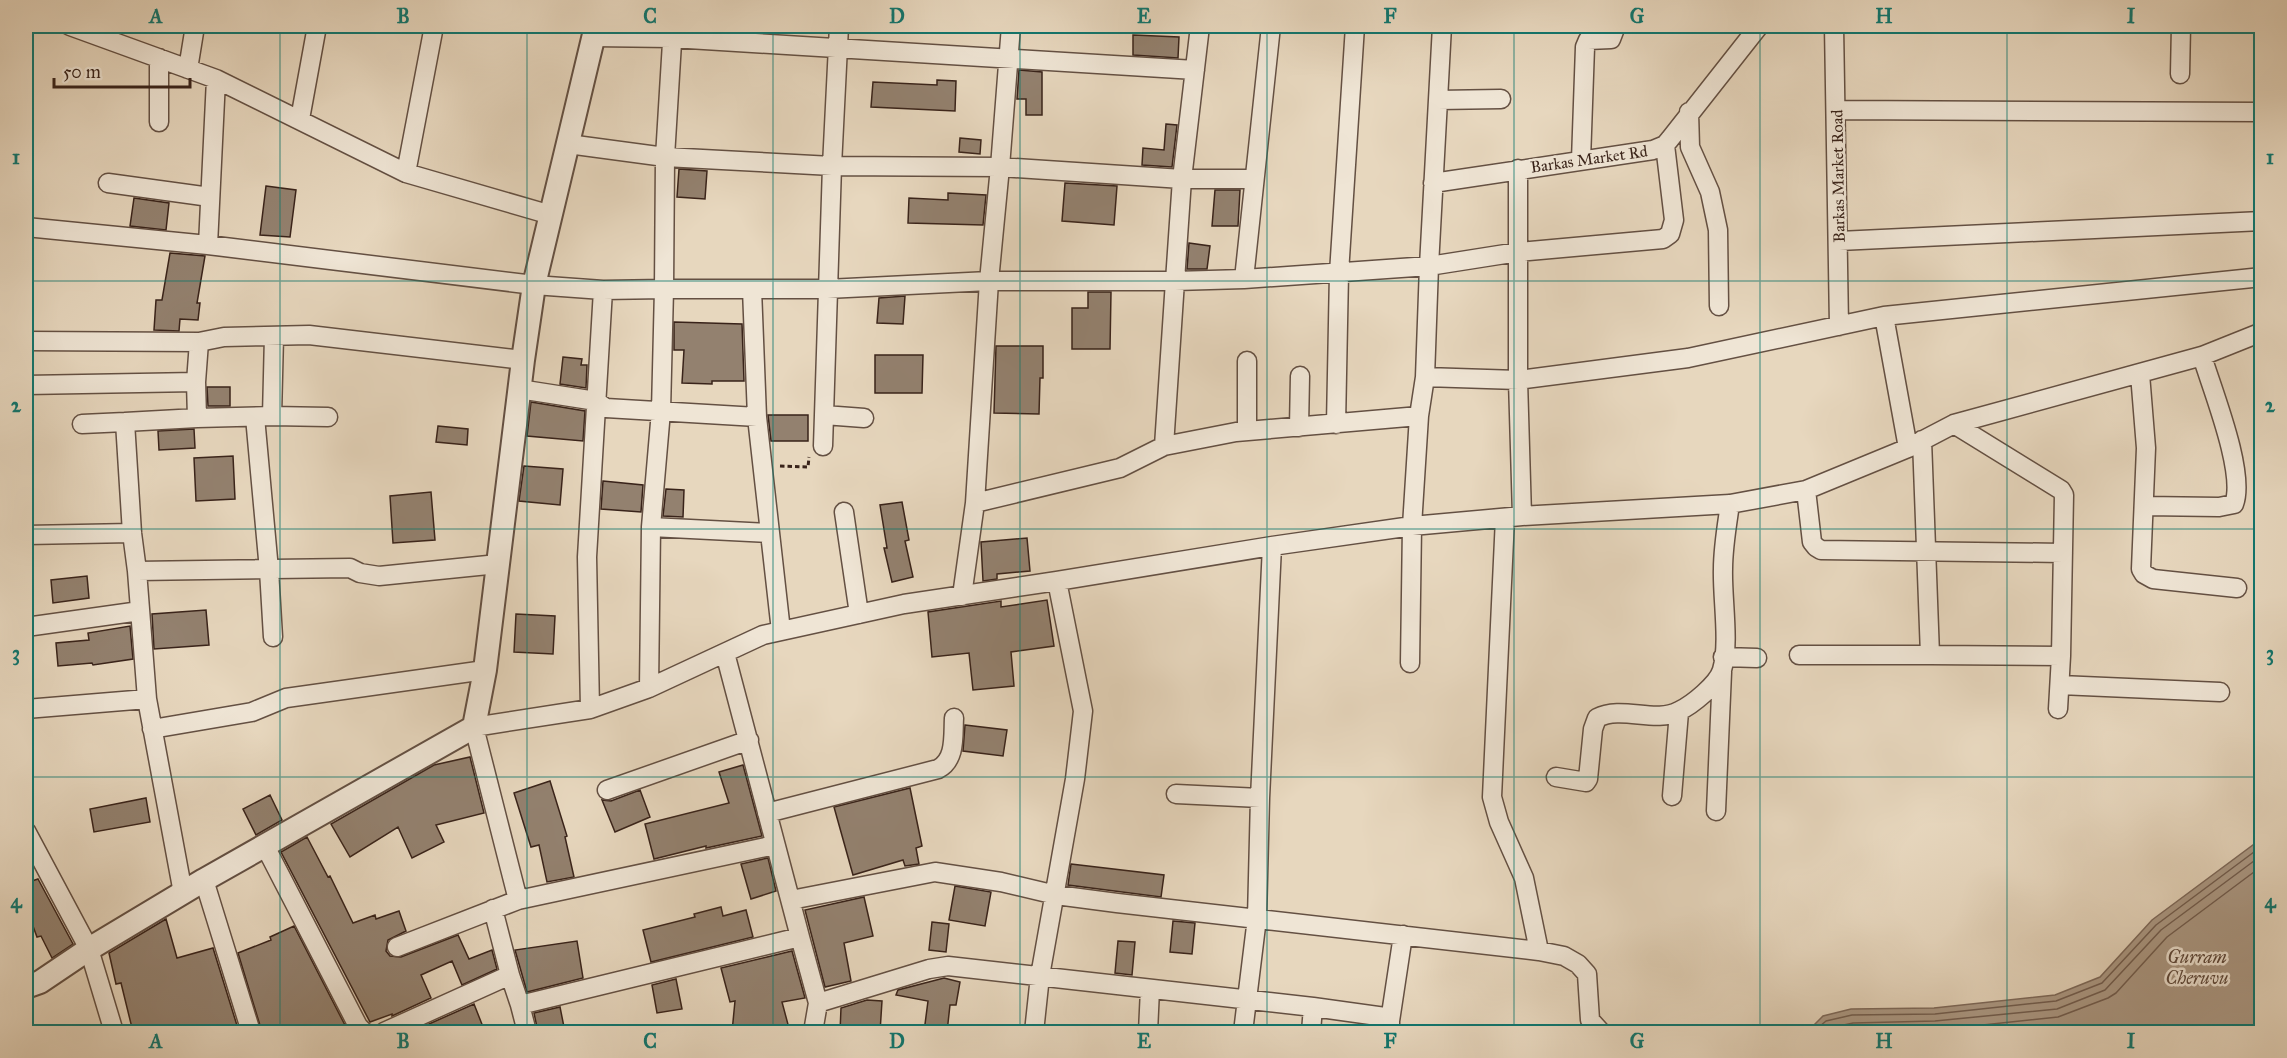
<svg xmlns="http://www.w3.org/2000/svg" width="2287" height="1058" viewBox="0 0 2287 1058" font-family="'IM FELL Great Primer',serif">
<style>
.water{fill:#ac9a86;stroke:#7e6a5b;stroke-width:1.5}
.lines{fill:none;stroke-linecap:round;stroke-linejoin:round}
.shore{stroke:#725e50;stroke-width:1.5}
.building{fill:#93816f;stroke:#39231a;stroke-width:1.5}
.minor-casing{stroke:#645043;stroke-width:21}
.tertiary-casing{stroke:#645043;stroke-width:26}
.path{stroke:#39231a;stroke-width:3;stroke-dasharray:4.5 3;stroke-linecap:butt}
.minor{stroke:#efe5d5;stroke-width:18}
.tertiary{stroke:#efe5d5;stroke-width:22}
.grid{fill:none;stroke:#0f766e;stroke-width:1.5;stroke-opacity:0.55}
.labels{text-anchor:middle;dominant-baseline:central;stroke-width:5;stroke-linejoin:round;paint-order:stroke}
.street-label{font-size:16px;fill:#39231a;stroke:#efe5d5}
.water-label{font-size:18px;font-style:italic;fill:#5c473a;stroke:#efe5d5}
.neatline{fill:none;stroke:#0f766e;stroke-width:2}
.grid-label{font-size:20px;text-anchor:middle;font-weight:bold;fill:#0f766e}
</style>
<rect width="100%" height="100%" fill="#e7d7be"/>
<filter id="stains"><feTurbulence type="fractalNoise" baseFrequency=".00333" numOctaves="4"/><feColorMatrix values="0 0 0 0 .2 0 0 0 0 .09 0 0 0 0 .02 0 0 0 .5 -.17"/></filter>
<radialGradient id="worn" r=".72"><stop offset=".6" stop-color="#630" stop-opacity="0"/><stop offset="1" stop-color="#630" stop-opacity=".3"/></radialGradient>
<path class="water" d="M2261,839V1032H1807L1823,1016L1851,1009L1934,1008L2055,995L2100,977L2152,920Z"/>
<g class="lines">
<path class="shore" d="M1813,1032L1826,1021L1852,1015L1935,1014L2056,1001L2102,983L2156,925L2262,846
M1824,1032L1830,1028L1853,1023L1935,1021L2057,1009L2105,990L2161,930L2262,855
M1850,1032L1936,1030L2058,1017L2108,998L2116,993L2167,937L2262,866"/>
</g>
<path class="building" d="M1133,35L1179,37L1178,58L1133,55Z
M1019,70L1042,72V115H1026V99H1017Z
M937,80L956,81L955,111L871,107L873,82L937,85Z
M1166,124L1177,125L1172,167L1142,165L1143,148L1164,150Z
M960,138L981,140L980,154L959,152Z
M679,169L707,171L705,199L677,197Z
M1065,183L1117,186L1114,225L1062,221Z
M266,186L296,190L290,237L260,235Z
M1215,190H1240L1238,226H1212Z
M948,193L986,195L983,225L908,223L909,198L948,200Z
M134,198L169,203L166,230L130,226Z
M1189,243L1210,246L1207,269H1187Z
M170,253L205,256L197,303H200L198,320L180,319L179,331L154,330L156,300H162Z
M1088,292H1111L1110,349H1072V308H1088Z
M905,296L903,324L877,323L879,298Z
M674,322L742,324L744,381H712V384L682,383L684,350H674Z
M996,346H1043V378H1040L1039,414L994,413Z
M875,355H923L922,393H875Z
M563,357L582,359L581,365H587L586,388L560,384Z
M207,387H230V406H208Z
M531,402L585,411L583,441L527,436Z
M768,415H808V441H771Z
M438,426L468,429L467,445L436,442Z
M194,429L195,448L159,450L158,431Z
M233,456L235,499L196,501L194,458Z
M524,466L563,469L560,505L519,501Z
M603,481L643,485L641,512L601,509Z
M666,489L684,490L683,517L663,516Z
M431,492L435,540L393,543L390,496Z
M902,502L909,540L905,541L913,577L892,582L884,548H887L880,505Z
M1027,538L1030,571L997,574V579L983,581L981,542Z
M87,576L89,598L53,603L51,580Z
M1047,600L1054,646L1011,652L1014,686L973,690L969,653L932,657L928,612L1001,601V607Z
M206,610L209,645L154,649L152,614Z
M516,614L555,616L553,654L514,652Z
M130,626L133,659L93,665L92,663L58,666L56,643L89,640L88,633Z
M965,725L1007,730L1003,756L963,751Z
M470,757L484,813L436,825L444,842L412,858L398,827L350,857L331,824L434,765Z
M743,765L762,836L706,848V846L654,859L645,824L729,803L719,772Z
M550,781L567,836L565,837L574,877L547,882L539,845L531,847L514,793Z
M910,788L922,846L916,848L919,864L905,866L903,860L853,875L834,807Z
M640,790L650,817L615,832L602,800L611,801Z
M270,795L282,820L256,835L243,809Z
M146,798L150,822L94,832L90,809Z
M307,837L328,877L330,876L353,923L375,915L376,919L399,911L406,931L388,940L386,951L390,956L401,957L458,935L469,959L492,950L497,969L462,985L452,961L421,975L431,998L392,1016V1014L370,1022L281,852Z
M768,858L776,891L751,899L741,864Z
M1071,864L1164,875L1161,897L1068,885Z
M38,879L73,944L52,958L41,936L37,937L26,907V883Z
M955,886L991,892L985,926L949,920Z
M864,897L873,936L844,943L851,981L825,987L805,910Z
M721,907L723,916L746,910L753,937L651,962L643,930L695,917L694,914Z
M166,919L177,958L213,948L239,1032H133L121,983L116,984L109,953Z
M1173,921L1195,923L1192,954L1170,952Z
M932,922L949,924L946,952L929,950Z
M294,926L348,1031L262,1032L238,953L271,940L270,937Z
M577,941L583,978L527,992L515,950Z
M1118,941L1135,942L1132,975L1115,973Z
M792,951L805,998L782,1002L790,1032H732L735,1001L730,1002L721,968Z
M944,978L960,982L956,1005H950L947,1032H924L928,1001L896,995L898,990Z
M676,979L682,1009L657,1013L652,985Z
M867,1000L882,1001L880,1032H840L841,1008Z
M474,1004L485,1032H411Z
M560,1007L565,1032H538L534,1013Z"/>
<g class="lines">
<defs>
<path id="minor" d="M70,26L216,79L406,173L551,215
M839,26L832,166L824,415L864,418
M1834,26L1839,326
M593,37L672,38L1195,70
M159,58V122
M188,69L195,26
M2180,74L2181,26
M1438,100L1501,99
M1837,110L2262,112
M1689,112L1690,147L1710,192L1718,230L1719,306
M300,119L317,26
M568,144L665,157L832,166L1000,167L1011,26
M1581,160L1585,47L1588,40L1611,39L1616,26
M1518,169V380L1522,516
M406,173L434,26
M108,183L210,197
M1433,183L1653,150L1665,145L1670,139L1759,26
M26,227L208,245L534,285L603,290L664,289L665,157L673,26
M1839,241L2262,221
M208,245L216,79
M1244,279L1429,266L1442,26
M752,289L757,417L781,631
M1884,316L1908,448
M26,341L199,342L196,382L26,385
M199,342L224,337L309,335L523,360
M2140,374L2146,448L2141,569L2144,574L2153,579L2237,588
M1425,377L1518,380L1688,358L1884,316L2262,277
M519,389L596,401L606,408L757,417
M272,416L274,336
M255,417L269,570L273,637
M197,418L272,416L328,417
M125,422L197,418L196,382
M82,424L125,422L132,533L137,571L147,699L183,893
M1336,424L1339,273L1355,26
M1954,424L2061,490L2064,495L2061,656
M1299,427L1300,376
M1247,431V361
M1922,440L1930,655L2061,656L2058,709
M823,446L824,415
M1164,446L1236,432L1419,416L1425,377L1429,266L1518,252L1663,239L1670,234L1674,220L1665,145
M1806,490L1812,542L1816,547L1821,550L2063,553
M975,503L1120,468L1164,446L1175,281L1244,279L1271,26
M2145,506L2219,507L2234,504C2246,473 2212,389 2202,356
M844,512L859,614
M1505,518L1492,797L1499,822L1524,878L1539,951
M651,527L769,533
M26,535L132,533
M137,571L350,568L360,573L379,576L498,564
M962,596L975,503L989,281H1175L1182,179L1200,26
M26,627L140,611
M1799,655H1930
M1723,657L1757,658
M1410,663L1412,526L1419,416
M2060,685L2220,692
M649,688L651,527L661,411L664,289H827L989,281L1000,167L1182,179H1254
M26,709L147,699
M590,709L587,557L603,290
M152,729L252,712L286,698L485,670
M1556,777L1586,782L1588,779L1593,729L1597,718C1622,705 1655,724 1679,711C1692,705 1718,684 1722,670C1730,643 1722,598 1723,569C1723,547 1727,525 1730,504
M607,790L749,740
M1176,794L1260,798
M1672,796L1679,712
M1716,811L1722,672
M767,813L938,769C956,760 953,736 954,718
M26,831L89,949L114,1032
M265,846L358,1026L364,1032
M204,880L251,1032
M518,900L775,845
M791,900L935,872L1001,882L1056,895L1117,903L1539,951L1564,956L1578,964L1587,974L1590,1020L1601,1032
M800,937L818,1003L813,1032
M397,947L518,900L474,727L590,709L649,688L763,635L904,604L1057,581L1272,546L1412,526L1522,516L1730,504L1806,490L1908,448L1954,424L2202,356L2262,332
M510,975L520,1005L800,937L725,653
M818,1003L929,969L948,966L1313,1007L1311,1032
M520,1005L527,1032
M1313,1007L1385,1017L1390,1021V1032
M1390,1021L1403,935
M384,1032L510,975L493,909
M1034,1032L1040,976L1075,779L1083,711L1057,581
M1148,1032L1150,989
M1243,1032L1257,918L1260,798L1272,546"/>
<path id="tertiary" d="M26,987L40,982L89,949L204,880L474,727L485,670L523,360L534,285L596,26"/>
</defs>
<use href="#minor" class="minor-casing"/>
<use href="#tertiary" class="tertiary-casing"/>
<path class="path" d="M780,466L808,467L809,457"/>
<use href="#minor" class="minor"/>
<use href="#tertiary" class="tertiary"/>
</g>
<path class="grid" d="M280,26V1032M527,26V1032M773,26V1032M1020,26V1032M1267,26V1032M1514,26V1032M1760,26V1032M2007,26V1032M26,281H2262M26,529H2262M26,777H2262"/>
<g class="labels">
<g class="street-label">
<text transform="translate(1589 159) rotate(-8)">Barkas Market Rd</text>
<text transform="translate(1838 176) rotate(-91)">Barkas Market Road</text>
</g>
<g class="water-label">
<text x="2197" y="957">Gurram<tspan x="2197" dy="21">Cheruvu</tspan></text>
</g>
</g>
<rect width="2287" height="1058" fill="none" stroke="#e7d7be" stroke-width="66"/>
<path d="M54 78v9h136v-9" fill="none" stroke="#39231a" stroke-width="3"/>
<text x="63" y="78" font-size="18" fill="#39231a" stroke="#efe5d5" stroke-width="4.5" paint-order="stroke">50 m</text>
<rect x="33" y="33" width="2221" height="992" class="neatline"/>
<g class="grid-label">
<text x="156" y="23">A</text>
<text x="403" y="23">B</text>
<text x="650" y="23">C</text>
<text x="897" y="23">D</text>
<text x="1144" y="23">E</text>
<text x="1390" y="23">F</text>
<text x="1637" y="23">G</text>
<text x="1884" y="23">H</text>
<text x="2131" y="23">I</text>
<text x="16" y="164">1</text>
<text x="2270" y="164">1</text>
<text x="16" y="412">2</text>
<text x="2270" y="412">2</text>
<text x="16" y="660">3</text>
<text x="2270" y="660">3</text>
<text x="16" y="908">4</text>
<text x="2270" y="908">4</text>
<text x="156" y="1048">A</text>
<text x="403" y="1048">B</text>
<text x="650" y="1048">C</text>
<text x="897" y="1048">D</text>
<text x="1144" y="1048">E</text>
<text x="1390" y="1048">F</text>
<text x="1637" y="1048">G</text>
<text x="1884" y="1048">H</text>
<text x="2131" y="1048">I</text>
</g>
<rect width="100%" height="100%" filter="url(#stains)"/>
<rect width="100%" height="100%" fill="url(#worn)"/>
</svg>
